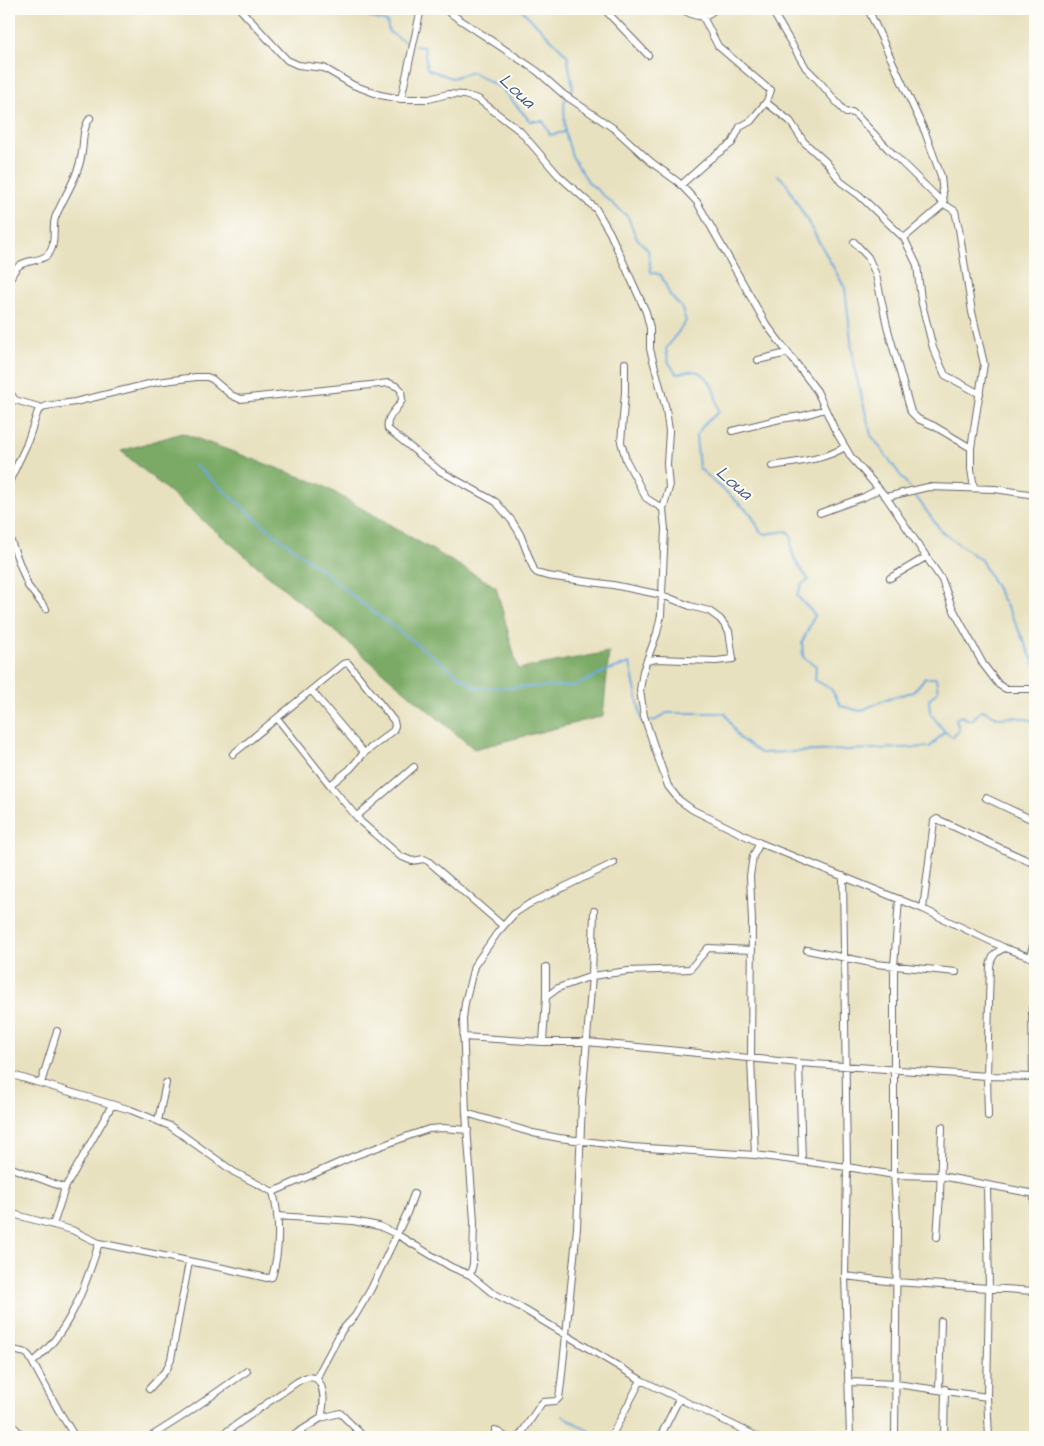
<svg xmlns="http://www.w3.org/2000/svg" width="1044" height="1446" viewBox="0 0 1044 1446" font-family="'Architects Daughter',sans-serif">
<style>
.forest{fill:#7aaa65;stroke:#4e6650}
.lines{fill:none;stroke-linecap:round;stroke-linejoin:round}
.stream{stroke:#6aa9dd;stroke-width:2}
.minor-casing{stroke:#676569;stroke-width:8}
.minor{stroke:#fff;stroke-width:6}
.labels{text-anchor:middle;dominant-baseline:central;stroke-width:4;stroke-linejoin:round;paint-order:stroke}
.water-label{font-size:18px;font-style:italic;fill:#3f587c;stroke:#fdfcf7}
</style>
<rect width="100%" height="100%" fill="#fdfcf7"/>
<filter id="ink" filterUnits="userSpaceOnUse"><feTurbulence type="fractalNoise" baseFrequency=".02" numOctaves="2"/><feDisplacementMap in="SourceGraphic" scale="10" xChannelSelector="R" yChannelSelector="G"/><feConvolveMatrix kernelMatrix="1 2 1 2 8 2 1 2 1" color-interpolation-filters="sRGB"/></filter>
<filter id="wash" filterUnits="userSpaceOnUse"><feTurbulence type="fractalNoise" baseFrequency=".0096" numOctaves="4" result="noise"/><feDisplacementMap in="SourceGraphic" scale="20" xChannelSelector="R" yChannelSelector="G"/><feGaussianBlur stdDeviation="1.12" result="paint"/><feColorMatrix in="noise" values="0 0 0 0 0 0 0 0 0 0 0 0 0 0 0 0 0 1.4 0 .05"/><feComposite in="paint" operator="in"/></filter>
<g filter="url(#wash)">
<rect width="100%" height="100%" fill="#e8e1bf"/>
<path class="forest" d="M182,433L320,484L496,587L518,669L609,652L603,716L474,749L121,451Z"/>
<g class="lines">
<path class="stream" d="M279,9L283,10L293,9
M369,9V17L387,22L389,32L410,45
M521,9L567,55L573,88L569,95
M415,46L424,47L427,69L452,78L472,72L501,88L530,121H543L550,135L565,132L572,156L589,183L628,217L636,237L648,250L651,272L661,275L670,295L681,307L686,321L666,349L669,363L677,374C682,373 688,370 693,371C713,373 716,398 719,412L705,423L696,436L699,468L751,514L760,531L765,534L787,531L792,537C788,554 799,567 809,580L802,584L797,596L815,615L802,642L803,657L816,666L815,680L831,689L841,706L860,711L889,698L913,692L925,678H936L938,691L929,699L930,713L945,732L953,737L959,730L956,719L961,716L971,721L982,710L1000,718L1015,717L1035,721
M565,132L564,102L566,99
M778,175L786,183L845,288L854,366L871,435L909,487
M195,465L263,525L323,571L364,605L476,688L575,686L606,671L630,663L642,722L656,720L667,713H725L739,738L760,753L930,747L944,732
M914,494L942,532L981,560L1012,616L1035,665
M563,1416L599,1437"/>
</g>
</g>
<g filter="url(#ink)">
<g class="lines">
<defs>
<path id="minor" d="M240,9L287,60L298,65L324,68L353,85L380,95L401,99H429L448,94L464,95L478,99L520,131L558,175L596,209L610,233L646,312L650,328V349L666,409L669,431L667,464L669,488L663,509L665,529L661,615L657,633L643,671L640,690L644,716L655,749L668,786L679,800L693,810L760,843L923,909L1005,948L1035,959
M444,9L537,71L563,94L616,130L651,162L678,182L697,202L766,324L817,391L834,428L851,457L886,497L942,580L952,607L983,664L999,685L1006,689H1033
M604,9L648,55
M682,9C694,17 704,20 715,9
M771,9L806,68L817,79L846,113L852,112L857,116L892,153L944,204L955,211L959,229L972,312L984,364L971,448V469L974,488
M868,9L925,132L941,176L944,204
M703,17L718,46L766,87L771,90L767,101L768,104L790,121L804,142L827,163L841,182L859,195L904,238
M1035,80V79
M401,99L421,9
M681,185L710,159L732,143L740,127L751,121L767,101
M944,204L904,238L917,265L921,300L933,348L945,375L980,394
M854,242L868,257L876,275L887,326L911,412L918,419L934,426L971,448
M9,281C12,275 14,269 20,265C29,259 46,262 51,250C56,240 52,228 55,218C64,196 79,176 82,152C84,140 82,129 90,118
M758,360L787,353
M625,363V392L621,442L626,460L646,498L663,509
M9,391L15,400L42,408
M732,431L780,419L802,416L825,409
M772,466C796,462 824,460 845,447
M9,482L26,446L38,411L46,406L75,402L157,382L196,377H207L212,379L231,395L240,399L389,383L398,387L401,390L402,400C397,410 385,417 388,429L440,471L496,502L512,521L520,534L534,570L537,573L547,576L613,585L662,595L690,606L709,611L720,619L729,631L733,659L716,661L656,659L647,661
M886,497L928,487L995,489L1035,495
M820,513L864,497L879,489
M9,536L28,586L46,609
M890,578L926,557
M311,690L364,753
M277,718L330,785L361,822L400,856L412,861L424,859L428,861L503,926
M233,754L343,664L348,663L394,721L395,726L393,731L364,753L350,769L330,785
M986,798L1035,821
M357,816L414,767
M614,863L529,904L515,913L498,932L474,966L465,1003L463,1019L466,1113L474,1221L473,1264L470,1275L491,1292L518,1306L641,1380L758,1437
M843,876L847,1167L845,1276L850,1437
M923,909L934,821L937,819L1035,864
M807,950L876,964L956,972
M1030,956L1035,939
M546,997L558,988L592,976L628,971L690,969L708,948L752,950
M1032,1008L1033,1077
M463,1037L543,1042H587L799,1063L987,1076L1035,1077
M543,1042L546,997V967
M799,1063L802,1161
M9,1074L131,1110L170,1126L234,1172L273,1192L354,1156L411,1135L429,1129L443,1128L468,1130
M41,1083L57,1031
M466,1113L533,1133L559,1138L632,1147L755,1155L847,1167L894,1175L941,1176L1035,1194
M988,1116L987,1076L990,966C992,956 995,952 1005,948
M158,1121L166,1083
M755,1155L751,1058L752,921L750,876L753,856L760,843
M9,1167L65,1188
M987,1186L989,1289L987,1397L989,1437
M1034,1194L1035,1230
M9,1213L72,1230L99,1243L228,1269L267,1278L272,1277C280,1251 280,1218 273,1192
M277,1216L353,1221L379,1226L396,1234L451,1267L470,1275
M53,1225L65,1188L112,1105
M937,1237L940,1195L942,1127
M845,1276L895,1282L1035,1291
M9,1349L26,1353L29,1356L59,1411L75,1437
M33,1362C70,1332 85,1287 99,1243
M848,1382L896,1384L987,1397
M149,1389L167,1369L171,1359L189,1262
M939,1389L941,1321
M321,1418L340,1413L364,1437
M9,1422L24,1437
M495,1430L506,1437
M150,1437L183,1416L247,1371
M219,1437L297,1382C304,1378 309,1375 317,1379
M291,1437L321,1418C324,1405 326,1390 317,1379L319,1373L342,1330L355,1316L371,1289L407,1213L414,1194
M519,1437L541,1404L543,1402L556,1401L559,1398L561,1383L577,1228L582,1101L592,976L594,911
M611,1437L641,1380
M660,1437L679,1399
M895,1437L897,1221L894,1175V966L899,899
M944,1437L945,1389"/>
</defs>
<use href="#minor" class="minor-casing"/>
<use href="#minor" class="minor"/>
</g>
</g>
<g class="labels">
<g class="water-label">
<text transform="translate(517 91) rotate(43)">Loua</text>
<text transform="translate(734 483) rotate(41)">Loua</text>
</g>
</g>
<rect width="1044" height="1446" fill="none" stroke="#fdfcf7" stroke-width="30"/>
</svg>
